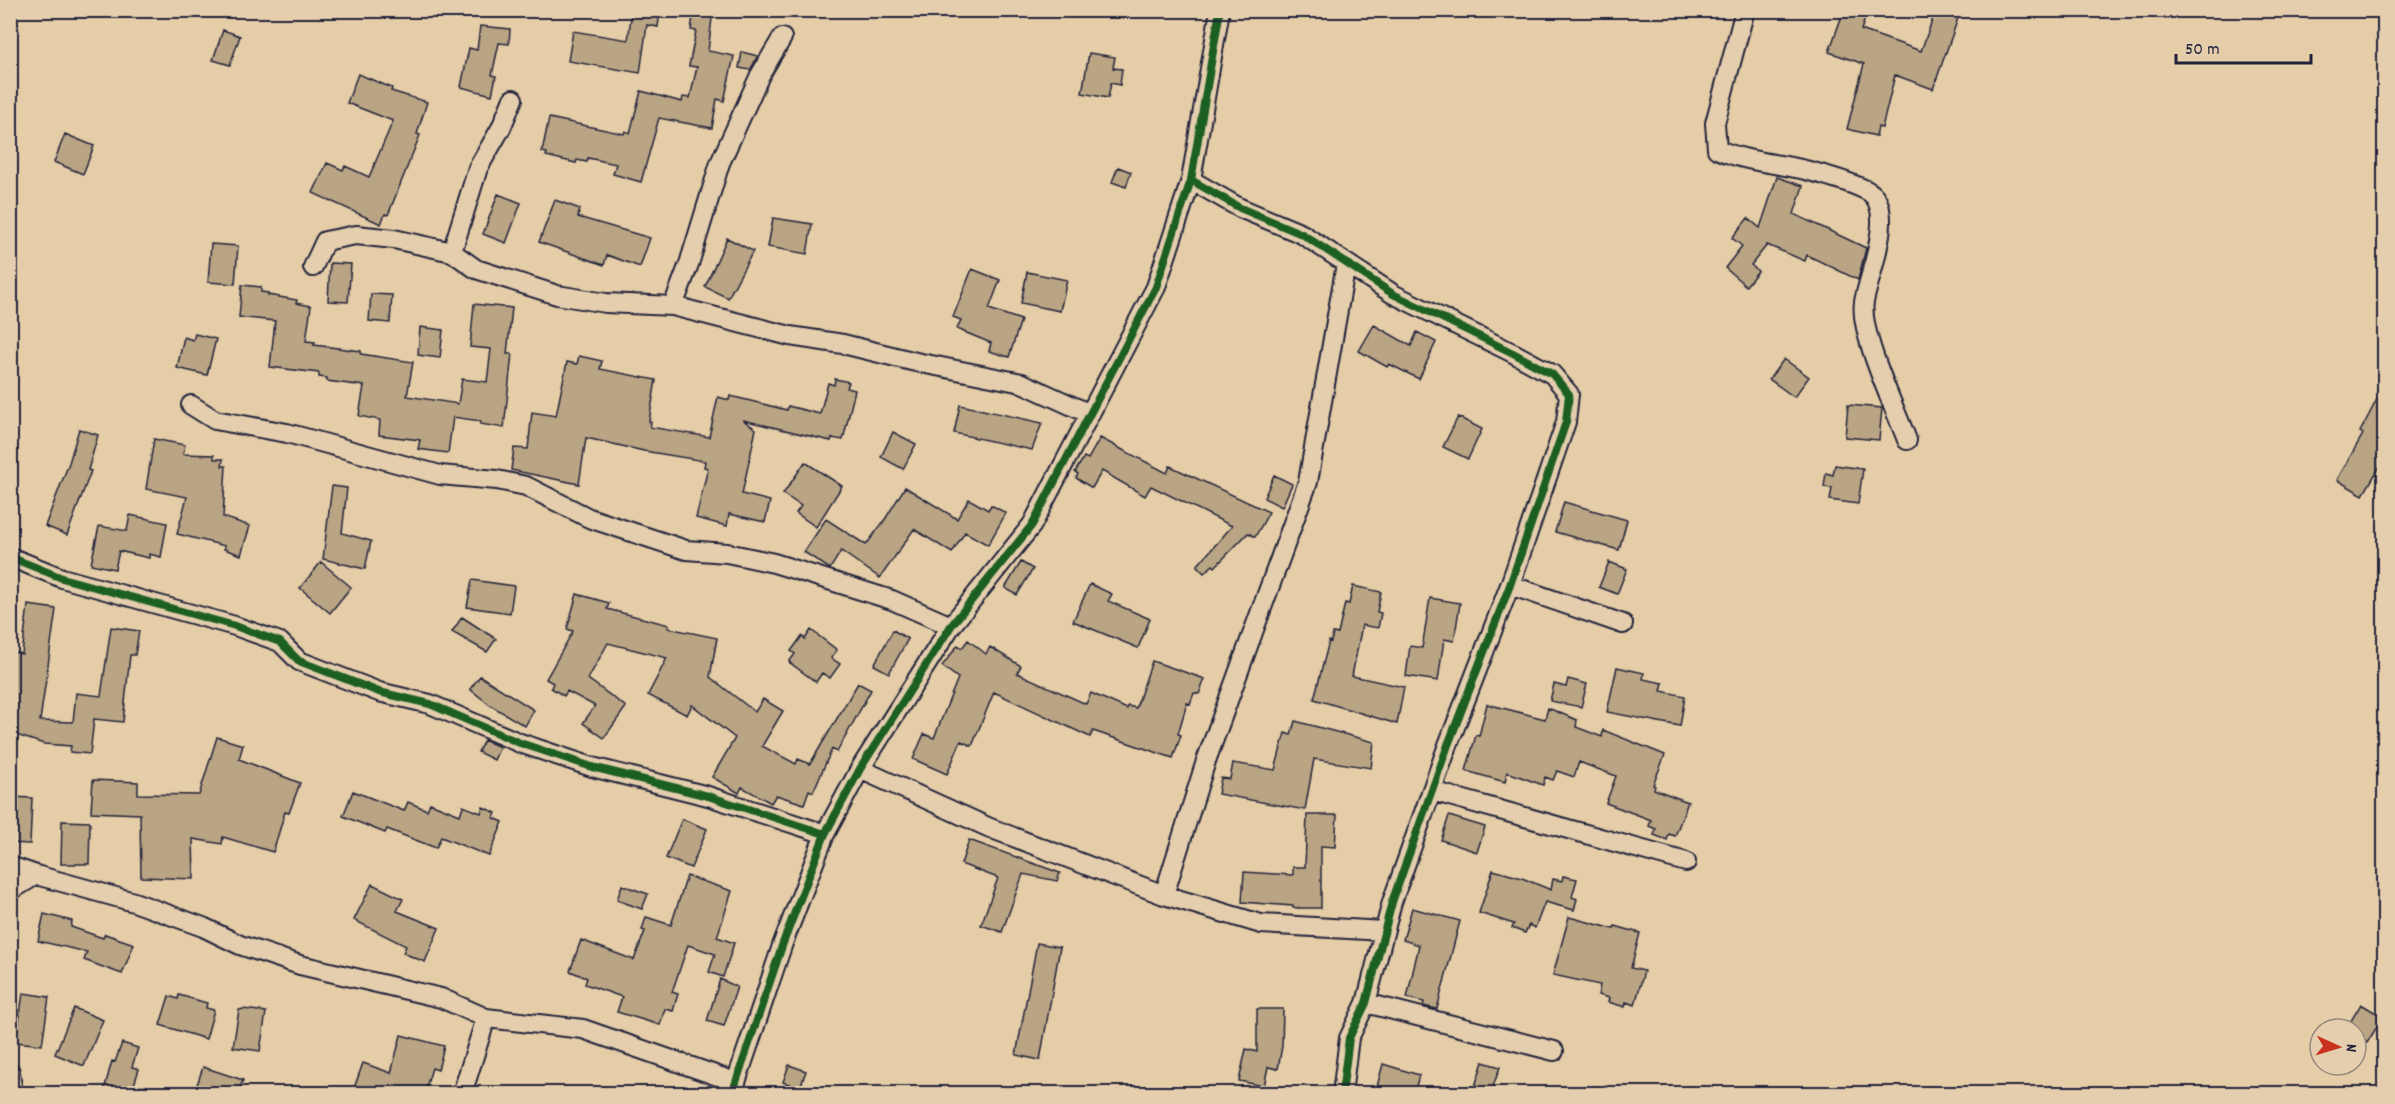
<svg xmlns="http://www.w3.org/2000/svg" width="2395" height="1104" viewBox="0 0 2395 1104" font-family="Dekko,sans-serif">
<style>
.building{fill:#b9a584;stroke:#22223b;stroke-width:1.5}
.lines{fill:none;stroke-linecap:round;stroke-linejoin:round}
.street-casing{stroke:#22223b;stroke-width:22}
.street{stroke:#e4cead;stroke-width:18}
.cycleway-casing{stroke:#e4cead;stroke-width:11}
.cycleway{stroke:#1b5e20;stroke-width:8}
</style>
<rect width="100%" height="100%" fill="#e4cda7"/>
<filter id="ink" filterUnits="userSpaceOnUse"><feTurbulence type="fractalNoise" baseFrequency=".0167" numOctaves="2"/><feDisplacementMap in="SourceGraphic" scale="12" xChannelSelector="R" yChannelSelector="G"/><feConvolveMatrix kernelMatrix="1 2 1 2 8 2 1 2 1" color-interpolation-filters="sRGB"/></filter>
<g filter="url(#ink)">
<path class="building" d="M632,10H660L658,27L647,25L640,73L568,61L573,31L628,40Z
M694,10H713L708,51L734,56L724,101L717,99L712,128L659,118L641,182L613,174L616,164L588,158L587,162L577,160L576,163L546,156L547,153L542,152L549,118L624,134L625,131L630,133L641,91L682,102L683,97L690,98L697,67L689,66L696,31L691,30Z
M1844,10H1868L1861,30L1921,51L1936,10H1961L1933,89L1895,75L1882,128L1878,127L1876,136L1847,129L1864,64L1829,52Z
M480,26L510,29L509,44L499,43L492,75L496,76L492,95L461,87L469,48L477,50Z
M223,30L240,36L230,65L213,60Z
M742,52L758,56L750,70L739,68Z
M1089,53L1115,57L1113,68L1122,69L1120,85L1111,83L1108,98L1082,93Z
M358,74L392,88L391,91L427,102L417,134L420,135L388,215L385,214L381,224L313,193L327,163L343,170L345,166L369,177L393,121L347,103Z
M65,134L94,146L83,174L54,162Z
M1118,167L1131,172L1126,187L1112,182Z
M1777,177L1803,186L1794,214L1866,248L1858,280L1807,255L1805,261L1767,245L1751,265L1758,271L1746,286L1725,268L1742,246L1732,238L1748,218L1760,228Z
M498,194L521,203L506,243L483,234Z
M555,200L580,209L578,217L650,238L640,267L607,255L604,265L539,242Z
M773,218L812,224L807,254L768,247Z
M727,238L753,251L728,298L705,287Z
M211,244L238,246L235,284L208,282Z
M330,263L351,264L348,302L328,301Z
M972,269L1000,280L989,309L1021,320L1009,357L989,351L991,343L957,329L961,320L953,317Z
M1027,272L1067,280L1060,311L1021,303Z
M242,285L261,287V292L268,293V295L297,300L296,303L311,306L306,341L315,342L314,345L361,351V354L413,362L407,396L458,404L462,379L487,382L491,349L470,347L474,304L512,308L507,354H512L504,428L480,424L481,421L453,417L448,453L418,449L420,440L379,435L380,420L359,416L364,386L327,381V378L319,377V373L270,367L275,321L239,317Z
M371,294L392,295L390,323L369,321Z
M1374,325L1411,346L1417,332L1436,342L1419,379L1389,364L1387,367L1359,351Z
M420,327L443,330L440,358L418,355Z
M195,334L216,339L207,375L177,368L184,337L193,340Z
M579,356L602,361L600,369L656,380L649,421L651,422L650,427L709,437L718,397L729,400L730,396L787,410L788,406L820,414L828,383L834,385L835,379L849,382L847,388L855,390L843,440L832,438L831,441L743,420L756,429L742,494L770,501L765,522L729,514L727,526L696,518L708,468L704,467L705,461L644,451L586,438L579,484L511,470L514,448L528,449L532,412L556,416L567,362L577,364Z
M1784,359L1809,377L1794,397L1769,379Z
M2385,384V458L2363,495L2337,480L2363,434L2360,432Z
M960,405L1042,423L1032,450L954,433Z
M1848,405L1882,408L1879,440L1845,437Z
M1458,417L1482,429L1468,459L1443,447Z
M79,429L98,435L88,470L91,471L67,535L45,526L69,463Z
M893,432L916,444L903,469L881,457Z
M1100,438L1167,473L1170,466L1269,512L1255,537L1248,533L1215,567L1213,565L1204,573L1197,566L1232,526L1151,486L1145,496L1102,471L1092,488L1076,478L1078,474L1075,472L1084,457L1088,459Z
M154,439L185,445L183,454L214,455V459H223L222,466H226L223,517L250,526L241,555L224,549L225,546L177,534L187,497L146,489Z
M805,462L842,486L816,527L796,513L801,506L783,494Z
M1835,465L1863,469L1858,504L1830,500L1832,488L1824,487L1826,473L1833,475Z
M1274,475L1292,484L1282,507L1264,498Z
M332,486L347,488L342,533L371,541L365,569L323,559Z
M905,487L957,519L969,499L988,510L991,505L1006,513L988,545L965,532L952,553L914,529L880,578L841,551L830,569L804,552L826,519L866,545L884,521Z
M1564,502L1627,520L1619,550L1555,532Z
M130,515L167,523L161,557L149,554V558L119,551L115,569L91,564L99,526L127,531Z
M321,562L351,587L330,613L300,588Z
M1021,562L1033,569L1017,595L1005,588Z
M1609,562L1627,569L1617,594L1599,587Z
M472,580L514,586L510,613L467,607Z
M1090,584L1112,594L1108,601L1150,619L1138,648L1073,621Z
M1353,586L1381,592L1377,612L1381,613L1378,628L1362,625L1352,676L1404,687L1397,724L1314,699L1329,641L1331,642L1333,633L1338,634L1345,603L1349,604Z
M577,594L609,603L607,609L669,625L668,628L717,638L710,677L755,712L763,699L783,711L762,746L796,764L798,759L810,764L858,683L871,690L837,752L832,749L813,792L809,790L804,804L776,795L771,803L742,787L739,793L712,777L735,738L692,705L687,715L648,695L667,658L608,643L588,679L626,707L604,738L583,723L595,706L567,691L564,696L551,688L553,683L546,679L573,631L567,629Z
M1430,598L1460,603L1454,641L1444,639L1438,681L1406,676L1410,646L1422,648Z
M28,605L56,609L40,721L73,722L76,693L101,696L111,627L139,631L135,655H130L123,722L94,719L90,754L70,752L71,746L44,744L10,733V651L22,654Z
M462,617L496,639L487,652L452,632Z
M811,630L837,650L831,658L840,664L830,678L822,673L816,682L789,662L795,654L791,651L802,636L805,639Z
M893,630L908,639L889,673L874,665Z
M968,640L986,654L990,647L1021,666L1017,673L1086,704L1091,693L1127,709L1128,706L1136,708L1152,661L1205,679L1199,694L1194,693L1190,704L1187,703L1178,734L1181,735L1173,758L1093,731L1090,737L994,692L972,746L961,741L947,774L913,759L924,734L934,738L958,678L942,666L958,645L962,648Z
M1617,667L1644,673L1643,679L1663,683L1661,691L1685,696L1680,726L1607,712Z
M480,676L534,710L525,726L490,705L470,689Z
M1568,679L1587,684L1581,707L1550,701L1554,684L1566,687Z
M1487,704L1545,719L1548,708L1577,720L1576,727L1602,737L1603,730L1665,755L1653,785L1655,786L1654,789L1688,802L1675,836L1669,834L1667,840L1654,835L1656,829L1649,826L1651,820L1606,803L1616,776L1579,762L1574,777L1557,771L1553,780L1545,777L1543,785L1507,772L1505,782L1466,771L1476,735L1479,736Z
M1295,721L1374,742L1371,768L1314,759L1305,810L1218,794L1221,778L1230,779L1233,763L1275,770L1285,733L1291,735Z
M217,737L243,745L239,759L300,783L289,813L285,812L273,852L223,837L222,844L193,839L194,879L141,877L140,814L91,812L93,780L138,782V794L199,795Z
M484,740L500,747L494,760L478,752Z
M353,791L404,811L408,802L427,810L430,803L460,815L463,806L481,813L483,807L496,813L494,818L503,822L489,856L441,837L436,848L387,829L385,833L343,816Z
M10,797L32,798L30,844L10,843Z
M1307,815H1337L1335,847L1321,846V908H1293V906L1242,902L1244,872L1293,875V867H1305Z
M1449,816L1485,827L1477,852L1441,840Z
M682,819L707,829L691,868L666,858Z
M62,821L90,822L89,864H61Z
M969,840L1060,873L1057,881L1023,874L1002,932L981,925L998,878L961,864Z
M1493,870L1522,878L1551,890L1553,879L1562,881L1563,876L1577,879L1572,897L1577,899L1574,910L1545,902L1535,928L1529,925L1525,933L1512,928L1514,924L1479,913Z
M687,876L732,891L717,937L734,943L723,977L709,972L715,954L688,945L672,992L678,994L673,1011L665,1009L660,1025L617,1012L622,997L585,984L587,978L570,971L581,940L634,960L645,931L642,930L646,917L671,925Z
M372,884L403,899L397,911L439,928L425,962L403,953L406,946L354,920Z
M622,885L648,894L642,909L617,900Z
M1412,908L1460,921L1437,1009L1423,1006L1424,1002L1407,998L1419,945L1403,940Z
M44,914L72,921L71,927L103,938L105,934L134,944L122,974L84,960L87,952L38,941Z
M1569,917L1614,929L1615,926L1640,933L1631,968L1644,971L1635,1005L1626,1002L1625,1007L1608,1002L1609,998L1598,995L1600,985L1553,975Z
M1037,943L1060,947L1040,1060L1016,1055Z
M720,979L737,987L724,1026L707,1021Z
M23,993L49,997L42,1045L16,1042Z
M179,995L207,1003L206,1008L214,1010L206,1039L160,1025L169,996L178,999Z
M2361,1004L2383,1017L2367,1043L2356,1036V1029H2346Z
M74,1008L103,1020L84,1066L55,1054Z
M243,1009L266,1012L260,1051L233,1047L239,1010Z
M1257,1009H1283L1282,1046L1278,1069L1268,1067L1264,1086L1239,1081L1246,1049L1257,1052Z
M401,1035L444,1046L438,1070L432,1068L424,1094H352L363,1063L391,1073Z
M122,1043L138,1048L132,1067L139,1069L131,1094H103L112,1061L115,1062Z
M1483,1062L1500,1067L1491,1092L1475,1086Z
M1383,1064L1419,1075L1414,1094H1375Z
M789,1065L806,1071L800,1088L783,1082Z
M203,1067L243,1080L238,1094H194Z"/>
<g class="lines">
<defs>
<path id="street" d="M1745,10L1715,123L1717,149C1744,161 1772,163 1801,169C1822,174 1847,181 1866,190C1899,205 1868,277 1864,302C1859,333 1895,408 1907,440
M1191,180L1240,208L1302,234L1393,294L1513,353L1552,374L1569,394L1566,422L1510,585L1448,745L1392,902L1366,1003L1349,1038L1342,1094
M452,252L478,168L501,128L513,99
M313,267L325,241L356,235L394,239L452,252L476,269L557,295L606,303L673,306L790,336L843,344L916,362L1022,383L1090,414
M673,306L689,264L720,163L760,75L782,38
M191,405L215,420L287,433L440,475L497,480L526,486L589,518L686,550L727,553L774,563L892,600L951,626
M10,557L62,578L235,626L280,642L299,661L379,692L430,704L520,743L592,767L708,796L825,834
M1510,585L1623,624
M860,769L990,828L1164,895L1261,924L1384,931
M1432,791L1686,862
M10,866L36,875L134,902L203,927L240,945L300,965L441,998L486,1018L583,1029L735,1082
M10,891L36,875
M1164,895L1206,761L1308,482L1346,264
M1366,1003L1554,1051
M10,1072L13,1094
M462,1094L486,1018
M732,1094L783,943L825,834L860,769L951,626L1032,525L1156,287L1191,180L1220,10"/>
</defs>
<use href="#street" class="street-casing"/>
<use href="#street" class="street"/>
<defs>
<path id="cycleway" d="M1191,180L1240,208L1302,234L1393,294L1513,353L1552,374L1569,394L1566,422L1510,585L1448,745L1392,902L1366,1003L1349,1038L1342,1094
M10,557L62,578L235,626L280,642L299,661L379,692L430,704L520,743L592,767L708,796L825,834
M732,1094L783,943L825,834L860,769L951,626L1032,525L1156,287L1191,180L1220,10"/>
</defs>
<use href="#cycleway" class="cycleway-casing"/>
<use href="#cycleway" class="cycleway"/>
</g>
</g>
<rect width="2395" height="1104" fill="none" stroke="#e4cead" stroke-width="36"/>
<rect x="18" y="18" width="2359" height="1068" fill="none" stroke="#22223b" stroke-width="2" filter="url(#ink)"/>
<g transform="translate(2338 1047) rotate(94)"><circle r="28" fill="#e4cead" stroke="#96897f" stroke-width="1.5"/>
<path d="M0-4.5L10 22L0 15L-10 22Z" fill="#c8321e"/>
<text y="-9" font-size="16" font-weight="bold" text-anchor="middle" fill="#22223b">N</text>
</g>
<path d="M2176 54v9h135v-9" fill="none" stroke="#22223b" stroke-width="3"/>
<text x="2185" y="54" font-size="18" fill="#22223b" stroke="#e4cead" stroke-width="4.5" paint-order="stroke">50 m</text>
</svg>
